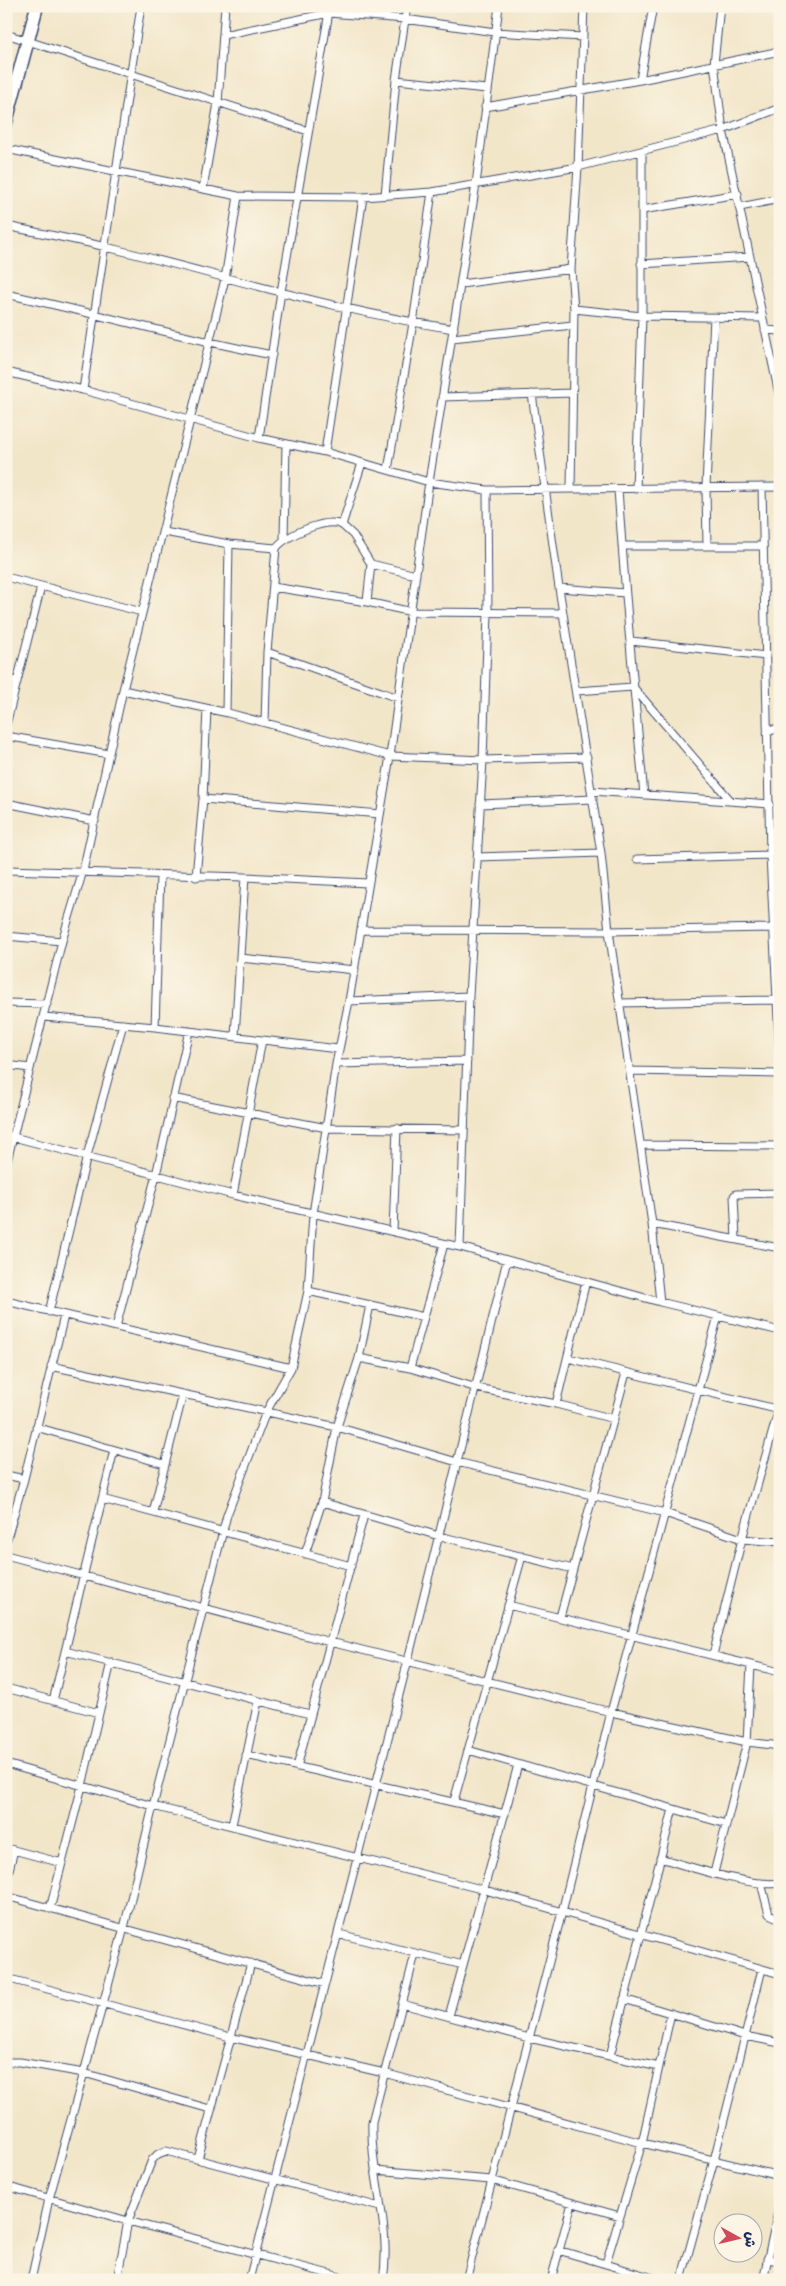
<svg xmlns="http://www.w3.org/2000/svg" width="786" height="2286" viewBox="0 0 786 2286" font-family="Mali,'Playpen Sans Arabic',sans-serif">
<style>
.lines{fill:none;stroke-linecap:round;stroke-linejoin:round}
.street-casing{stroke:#3b4a6e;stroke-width:9}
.highway-casing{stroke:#3b4a6e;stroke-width:15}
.street{stroke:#fff;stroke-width:7}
.highway{stroke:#fff;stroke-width:12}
</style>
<rect width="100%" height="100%" fill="#fcf5e5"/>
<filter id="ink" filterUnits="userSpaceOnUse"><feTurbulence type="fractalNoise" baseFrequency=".02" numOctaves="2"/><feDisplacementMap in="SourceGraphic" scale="10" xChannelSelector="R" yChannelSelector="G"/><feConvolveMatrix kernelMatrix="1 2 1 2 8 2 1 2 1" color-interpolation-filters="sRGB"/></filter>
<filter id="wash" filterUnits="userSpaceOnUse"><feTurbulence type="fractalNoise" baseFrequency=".0096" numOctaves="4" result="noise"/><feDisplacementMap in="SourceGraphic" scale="20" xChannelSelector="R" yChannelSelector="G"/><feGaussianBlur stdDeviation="1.12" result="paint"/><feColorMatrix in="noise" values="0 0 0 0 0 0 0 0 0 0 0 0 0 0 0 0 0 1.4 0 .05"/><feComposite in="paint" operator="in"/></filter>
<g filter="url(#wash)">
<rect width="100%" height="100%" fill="#f2e6c9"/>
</g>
<g filter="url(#ink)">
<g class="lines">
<defs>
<path id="street" d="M720,6L714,64L723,130L780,399
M6,34L308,131
M223,35L329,13L405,19L495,32L583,37
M396,80L487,89
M640,80L653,6
M485,107L640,80L780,51
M6,149L238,196L363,197L432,192L578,167L723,130L780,108
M203,189L218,103L225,6
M385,195L396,80L407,6
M740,207L780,199
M642,210L738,194
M6,226C40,233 73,239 106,247C222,275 336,311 454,329
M641,264L750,257
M461,284L571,269
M6,294C95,313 183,338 272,355
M574,309L642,316L762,318
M765,330L780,331
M452,338L573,325
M6,372L83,390L259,438L325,452L429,482L487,490L780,487
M83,390L141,6
M532,394L559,588L601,853L609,931L652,1224L660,1302
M442,397L572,393
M259,438L281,292L330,6
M325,452L363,197
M362,463L342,525L353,535L371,564L416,575
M388,470L413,323L432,192
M762,487L770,855L780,1061
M571,488L574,309L571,269L578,167L584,6
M618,489C625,591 634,693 644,795
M636,489L642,316V151
M164,532L229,544L276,548
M284,539L286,444
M622,546H763
M707,546L706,487L714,317
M6,577L142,612
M273,587L367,602L412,612L563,613
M559,588L625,593
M367,602L371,564
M631,641L766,656
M267,652L398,698
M6,679L17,682
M123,690L228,713L390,756L483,760L587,757
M576,691L633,687L731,801
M226,712L229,544
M265,723L267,652L276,548C286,535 327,517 342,525
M6,725L41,587
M768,732L780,727
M6,736L109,754
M592,791L770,804
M203,799L380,814
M6,803L95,821
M480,804L593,799
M477,857L601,853
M637,859L770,855
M6,870L245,877L368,883
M196,877L203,799L207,709
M362,930L609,931L775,928
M6,936L62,941
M240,958L355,970
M349,1001L469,996
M6,1003L47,1004
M620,1003L776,1000
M44,1017L155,1027L338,1049
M155,1027L160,876
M235,1036L245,877
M336,1064L467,1061
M6,1065L30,1068
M631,1071L780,1074
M172,1098L327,1128L464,1130
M6,1135L233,1195L460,1247L660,1302L780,1331
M641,1145L780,1146
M6,1165L62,941L83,871L123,690L225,279L238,196
M233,1195L262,1040
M652,1224L780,1248
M393,1231L397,1128
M736,1239L734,1196L736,1194L780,1193
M460,1247L469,996L483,760L488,613L487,490
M308,1291L424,1317
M6,1301L291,1368
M49,1312L87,1156L123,1024
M116,1327L156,1175L189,1031
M359,1358L410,1368L477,1388L556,1404L614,1419
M568,1358L780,1410
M51,1366L337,1427L457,1462L665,1513L742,1539L780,1542
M410,1368L444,1244
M556,1404L586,1281
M36,1427L164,1464
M6,1475L24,1479
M102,1499L351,1566
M322,1502L439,1536L573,1569
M153,1512L183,1394
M6,1542L24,1479L64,1316
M305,1554L322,1502L337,1427L359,1358L370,1305
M6,1555L330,1642L611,1712L747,1742L780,1746
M508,1605L780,1672
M560,1617L626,1373
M65,1651L310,1714
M713,1655L742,1539L779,1409
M6,1688L99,1713
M53,1701L114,1450
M468,1750L726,1824
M246,1755L505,1814
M6,1764L153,1806L485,1890L780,1974
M297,1767L364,1515
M454,1801L522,1556
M232,1825L258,1701
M6,1848L62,1863
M660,1858C688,1866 753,1888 780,1883
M714,1873L747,1742L751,1665
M6,1882L14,1850
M761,1883L769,1914L780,1919
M6,1896L325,1984
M50,1909L82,1786L111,1662
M339,1934L463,1965
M6,1978L230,2037L384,2073L642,2143L780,2176
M624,1999L745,2036L780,2043
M402,2004L529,2038L659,2067
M449,2016L518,1765
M610,2056L673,1809
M6,2062H20L84,2073L210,2109
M198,2159L251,1963
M375,2170L491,2180L620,2216
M6,2186L128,2221L352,2280
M558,2250L660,2280
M767,2259L780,2261
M606,2263L642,2143L671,2013
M31,2280L49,2199L124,1928L153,1806L227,1515L266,1412L291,1368L308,1291L313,1214L336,1064L349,1001L390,756L429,482L476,184L499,6
M117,2280L128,2221L152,2160L158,2154L166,2151L380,2207
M249,2280L408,1660L507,1260
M383,2280C392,2228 370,2175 372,2122L415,1954
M466,2280L562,1912L611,1712L718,1316
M551,2280L572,2203
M681,2280L714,2160L762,1969
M763,2280L780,2203"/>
<path id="highway" d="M6,122L37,6"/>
</defs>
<use href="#street" class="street-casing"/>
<use href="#highway" class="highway-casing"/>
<use href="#street" class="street"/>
<use href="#highway" class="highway"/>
</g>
</g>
<rect width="786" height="2286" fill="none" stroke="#fcf5e5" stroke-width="25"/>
<g transform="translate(738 2238) rotate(98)"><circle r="24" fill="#fcf5e5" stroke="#a2a6af"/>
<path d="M0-4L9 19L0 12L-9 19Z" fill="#d1495b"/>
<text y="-8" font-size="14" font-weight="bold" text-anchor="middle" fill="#1b2f5e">ش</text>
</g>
</svg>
